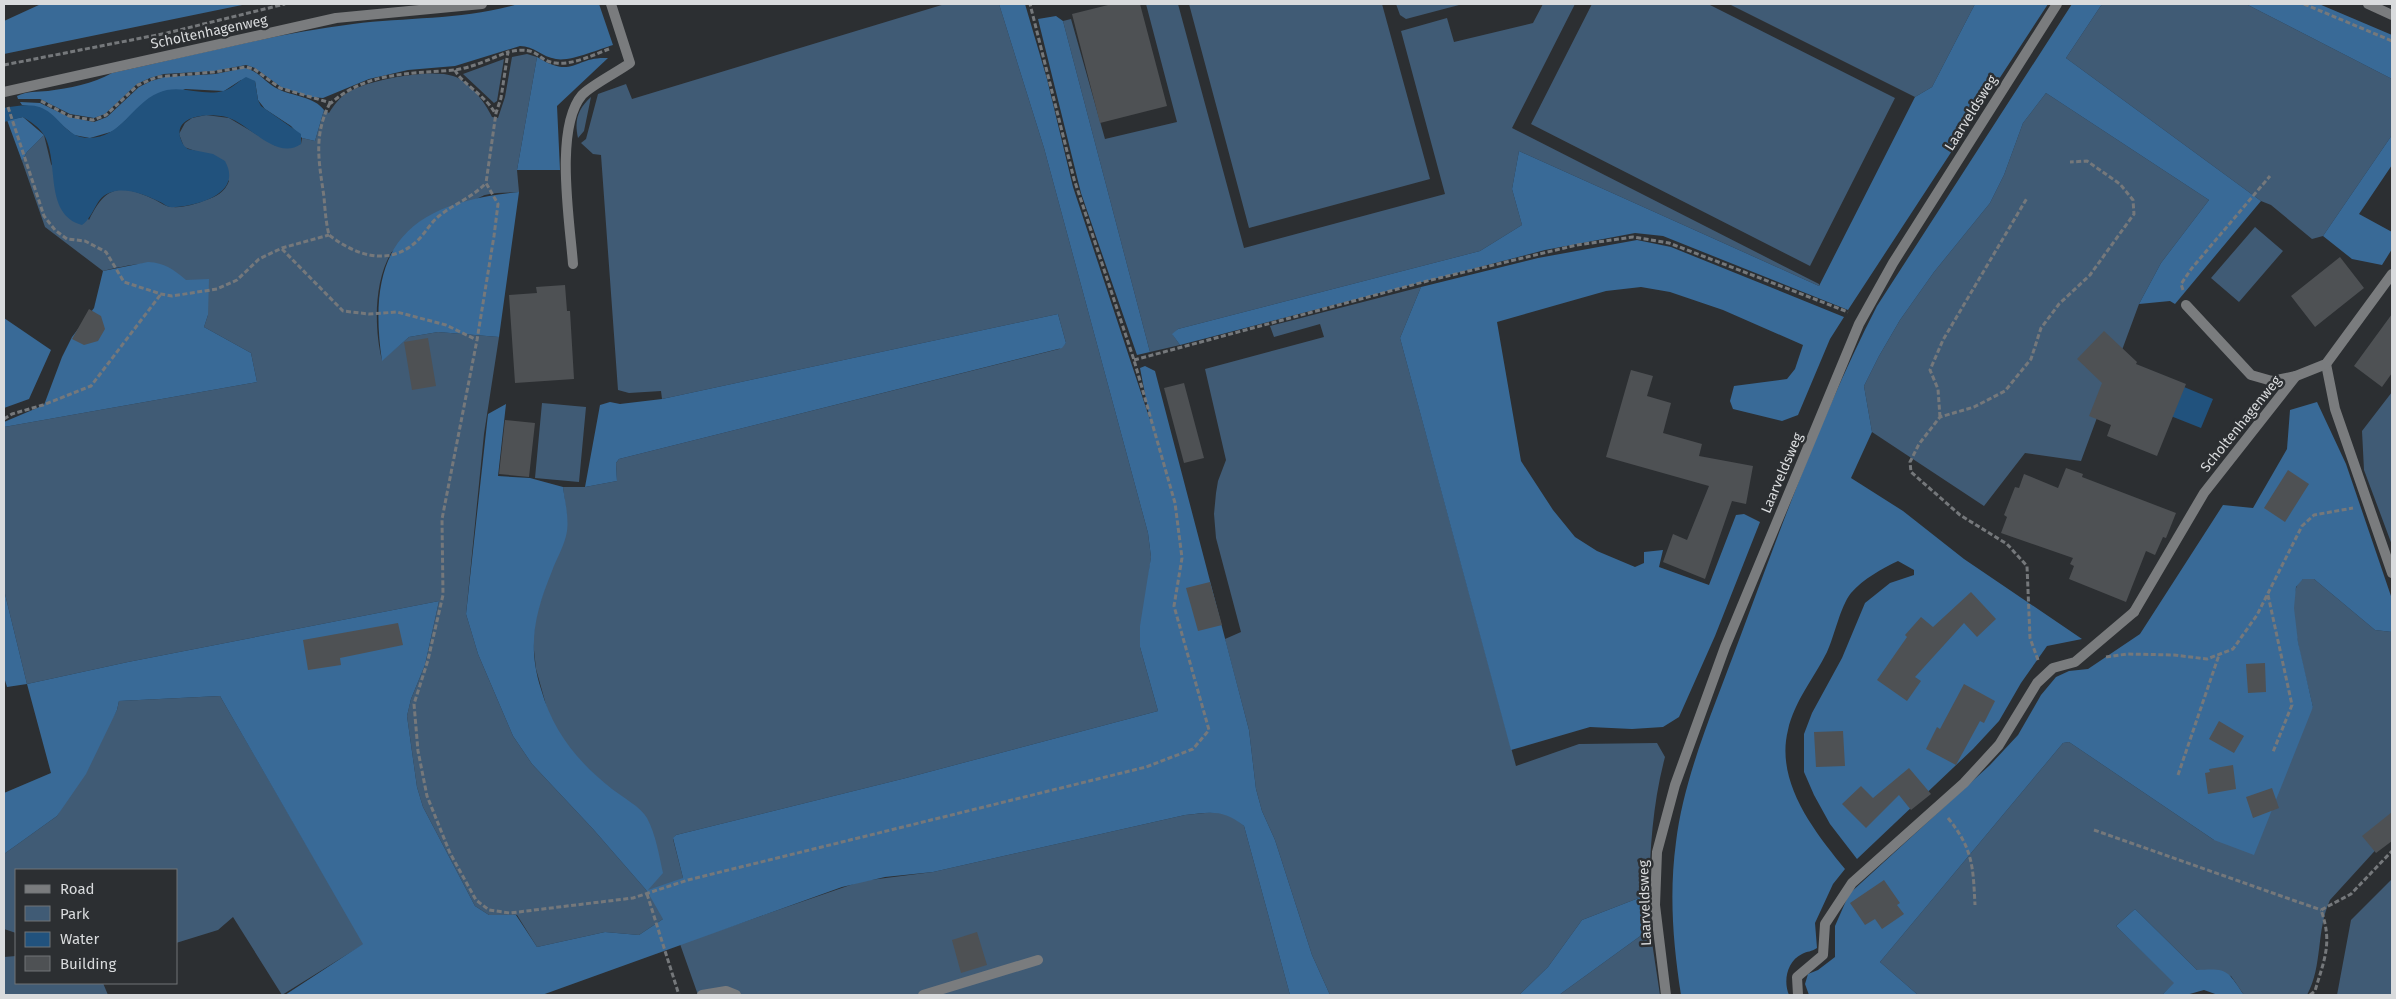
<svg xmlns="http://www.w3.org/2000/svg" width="2396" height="999" viewBox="0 0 2396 999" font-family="'Fira Sans',sans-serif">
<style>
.green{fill:#405b75}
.forest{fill:#396a97}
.water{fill:#21527d}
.building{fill:#4e5154}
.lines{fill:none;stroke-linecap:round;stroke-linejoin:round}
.path{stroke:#75787b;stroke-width:3;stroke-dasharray:5 2.5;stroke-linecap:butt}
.lane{stroke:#7a7c7e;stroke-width:10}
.street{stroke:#7a7c7e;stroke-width:10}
.labels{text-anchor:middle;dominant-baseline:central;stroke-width:5;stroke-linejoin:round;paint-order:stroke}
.street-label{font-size:14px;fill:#d9dbdd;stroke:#2c2f32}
</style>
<rect width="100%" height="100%" fill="#2c2f32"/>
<path class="green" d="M945,4H999L1044,148L1148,533L1151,557L1140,647L1158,711L906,778L676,835L673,839L683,878L663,919L639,935L605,932L537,947L517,915H489L475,906L423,807L417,787L407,716L411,699L425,665L439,601L128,662L27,684L4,590V427L257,382L251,353L204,327L208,315C174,262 166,256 103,271L45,227L22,161L27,152L44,135L51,164L89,220C104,189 117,182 151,198C157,200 165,207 172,207C183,208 196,204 206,200C216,197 225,192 229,181L201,153L184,147L179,134L185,123L192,118L206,115L229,118L276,146L301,144L302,138L315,141L324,110L329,113C334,105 339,98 347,93C366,80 431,68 453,76C469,81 485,102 492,117L498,118L505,97L512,57L527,54L537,57L517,170L519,192C508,193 496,192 485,195C477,197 395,247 391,253C374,282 374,328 382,360L409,337L438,332L499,337L484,434L466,614L478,654L513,736L532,764L593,829L647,891L598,778L575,756L559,734L548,712L536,669L533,641L536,615L567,519L563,487H585L617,481L616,463L619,459L1059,349L1066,343L1058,314L662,399L661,391L629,393L618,390L601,155L593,154L581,143L586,139L598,94L626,84L632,99Z
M1146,4H1178L1244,248L1445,194L1401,31L1447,18L1454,42L1533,23L1543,4H1575L1512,128L1819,284V286L1519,151L1512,189L1522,225L1480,251L1178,329L1173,335L1180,345L1150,352L1063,21L1071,19L1105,139L1177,122Z
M1189,4H1382L1430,179L1249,228Z
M1396,4H1459V5L1406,19L1400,15Z
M1592,4H1708L1895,98L1810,266L1531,124Z
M1729,4H1975L1932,87L1915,97Z
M2102,4H2246L2392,79V135L2323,236L2312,239L2271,205L2261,201L2066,58Z
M504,59L497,101L494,103L463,74Z
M2046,93L2209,200L2161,263L2139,304L2081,461L2025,453L1984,506L1872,432L1864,386L1879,356L1900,320L1934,272L1990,203L2004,175L2023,123Z
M591,97L584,131L578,138C574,120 578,109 591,97Z
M2255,227L2283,251L2239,302L2211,278Z
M1421,287L1400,338L1516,766L1579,744L1657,743L1665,757C1653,802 1650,847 1649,894L1582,920L1548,967L1519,995H1330L1312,955L1275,840L1262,811L1256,789L1249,730L1225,639L1241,632L1216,538L1214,514L1216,493L1218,481L1226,460L1205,369L1324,337L1320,324L1274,337L1270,326Z
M2392,392V545L2364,470L2362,431Z
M542,403L586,407L579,482L535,478Z
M2303,579H2314L2375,630L2392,632V832L2330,900C2316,930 2323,966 2307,995H2244L2231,976L2197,970L2135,909L2116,926L2175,983L2162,995H1918L1880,962L2063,743L2069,742L2214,840L2313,707C2307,678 2287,616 2296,588C2297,585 2300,581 2303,579Z
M220,696L364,944L282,995L233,917L218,930L176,943V870H16V933L4,929V854L57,816L117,710L119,701Z
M1215,812L1231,815L1244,826L1290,995H698L680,944L862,881L933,872L1185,815Z
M2392,879V995H2337L2351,920Z
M1650,929L1660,995H1559Z
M16,956V983H103L108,995H4V957Z"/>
<path class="forest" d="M41,4H247L4,54V21Z
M518,4H599L613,45C599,49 570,62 556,59C542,57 534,46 520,46L455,66L408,70L369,79L323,98L311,97L281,87L255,68L246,65L214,71L164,74L150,78L137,84L105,114L94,118L70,114L40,99H18L17,96C27,91 37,92 48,91C69,88 93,84 112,73C192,56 272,34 353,24C408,17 465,20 518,4Z
M999,4H1025L1047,79L1073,187L1150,420L1140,368L1145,366L1155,371L1249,730L1256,789L1262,811L1275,840L1312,955L1330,995H1290L1244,826C1223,809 1211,812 1185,815L933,872L885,877L842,887L542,995H285L363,944L220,696L119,701L117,710L86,774L57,816L4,854V793L51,773L27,684L7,687L4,677V590L27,684L128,662L439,601L425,665L411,699L407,716L417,787L423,807L475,906L489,915H516L537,947L605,932L639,935L663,919L647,891L593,829L532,764L513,736L478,654L466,614L488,414L506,404L498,476L530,478L563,487C565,502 570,521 566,536C563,548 556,560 552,571C535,613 527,645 541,689C553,732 578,762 612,789C622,797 641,807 647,818C656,835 659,855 663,873L648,890L683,878L673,838L676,835L906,778L1158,711L1140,647V626L1151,557L1148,533L1044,148Z
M1975,4H2048L1848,310L1663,236L1635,233L1545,250L1180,345L1172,334L1178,329L1480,251L1522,225L1512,189L1519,151L1819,286L1915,97L1932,87Z
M2072,4H2102L2066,58L2261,201L2175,304L2170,301L2139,304L2161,263L2209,200L2046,93L2023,123L2004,175L1990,203L1934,272L1900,320L1879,356L1864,386L1872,432L1851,478L1903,511L1964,559L2082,639L2047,646L2021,683L1999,721L1973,749L1857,859L1830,824L1814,795L1804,772V734L1812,713L1842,658L1865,603L1890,583L1914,575V570L1898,561C1883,568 1863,579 1851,593C1840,607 1835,635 1827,652C1814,678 1794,702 1788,730C1775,782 1814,831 1845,869L1833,884L1815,923L1817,948C1811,952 1808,951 1802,954C1787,961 1783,981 1789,995H1681C1673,943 1669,894 1676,842C1684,775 1716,703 1739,640C1781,527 1822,413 1877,306Z
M2246,4H2319L2392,35V79Z
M1056,16L1063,21L1150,352L1137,355L1081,193L1038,19Z
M537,57C574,80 574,56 608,58L557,106L560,170H517Z
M245,68C259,71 266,84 278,89C292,96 315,97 324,110L315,141L302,138L291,126L265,109L258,100L255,81L241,80L224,91L185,89L128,118L114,131L90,138L74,135L41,108L22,105L20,102L40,103L69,117L94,122L107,117L139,87L151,81L165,77L215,74Z
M23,117L44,135L27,152L22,161L7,120Z
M2392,135V165L2359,214L2392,232V249L2382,265L2352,259L2323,236Z
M519,192L499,337L438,332L409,337L382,361C365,245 408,203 519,192Z
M1637,240L1671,247L1844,317L1830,339L1798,415L1782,421L1733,409L1730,401L1734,386L1787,379L1795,369L1803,345L1723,310L1670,292L1641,287L1606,291L1497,322L1521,461L1553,510L1575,537L1597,551L1635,567L1644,563V552L1663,550L1659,567L1709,585L1736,515L1744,514L1760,522L1715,636L1679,717L1663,727L1632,729L1590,727L1511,750L1400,338L1421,287L1538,258Z
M148,262C165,263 173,269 186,280L209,279L208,315L204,327L251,353L257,382L4,427V422L44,405L62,357L72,337L94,308L103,271Z
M1058,314L1066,343L1062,348L619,459L616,463L617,481L585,487L600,405L610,402L620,404L662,399Z
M4,318L51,350L29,399L4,408Z
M2317,402L2346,464L2392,599V632L2375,630L2314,579H2303L2296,587L2294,608L2298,642L2313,707L2254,855L2214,840L2069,742L2063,743L1880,962L1918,995H1809L1805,984L1808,974L1818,970L1835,957V926L1849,894L1990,765L2018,735L2041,695L2056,677L2069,671L2088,669L2140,634L2223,505L2253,508L2287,449L2290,410Z
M1649,894L1650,929L1559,995H1519L1548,967L1582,920Z
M2135,909L2197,970C2228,968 2227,970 2244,995H2218L2204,990L2186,995H2162L2174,983L2116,926Z"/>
<path class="water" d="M246,77L255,81L258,100L261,106L301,134V144C277,161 250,125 229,118C215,113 175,113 180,137C182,142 183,146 188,149L213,154L225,161C241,190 208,202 185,206C181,206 174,208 170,207C167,207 163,203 160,202C146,195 127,187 112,192C95,196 95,216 82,225C43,214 60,162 44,135C39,127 31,122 23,117L4,122V108C16,106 30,103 42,108C60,116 66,138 89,138C121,138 132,104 158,93C179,83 202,97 223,91C232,89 238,81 246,77Z
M2155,375L2213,399L2201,428L2143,405Z"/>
<path class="building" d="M1112,4H1140L1167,106L1100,123L1072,14Z
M2340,257L2364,288L2315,327L2291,296Z
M565,285L567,311H570L574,379L515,383L509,295L537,293L536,287Z
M89,309L101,316L105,329L98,341L84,345L72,339Z
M2392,314V373L2382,387L2354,366Z
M2104,331L2137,362L2136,364L2186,384L2157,456L2107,436L2111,425L2089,416L2102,383L2077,359Z
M428,338L436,386L412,390L404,342Z
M1631,370L1653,376L1647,396L1671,403L1663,433L1702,444L1699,456L1753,466L1746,504L1732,501L1705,579L1663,562L1673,534L1687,540L1709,486L1606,457Z
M1184,383L1204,458L1184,463L1164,388Z
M505,420L535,423L529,477L499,474Z
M2066,468L2083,474L2082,477L2176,513L2166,538L2163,537L2155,555L2146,551L2126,602L2069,579L2074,566L2070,564L2073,558L2001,533L2007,517L2004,515L2015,487L2019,488L2024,474L2058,488Z
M2288,470L2309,484L2285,522L2264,508Z
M1210,582L1222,625L1198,631L1186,588Z
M1971,592L1996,619L1977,637L1964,623L1915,677L1921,681L1907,701L1877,680L1907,637L1905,635L1921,617L1933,627Z
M398,623L403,645L340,658L341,665L308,670L303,640Z
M2265,663L2266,692L2248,693L2246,664Z
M1964,684L1995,701L1984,723L1980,721L1956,765L1926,749L1937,727L1940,729Z
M2219,721L2244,736L2234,753L2209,739Z
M1843,731L1845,766L1816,767L1814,732Z
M2233,765L2236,789L2208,794L2205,773L2210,772L2209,769Z
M1909,768L1931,794L1911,810L1899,795L1866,828L1842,804L1861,786L1873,798Z
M2272,788L2279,808L2253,818L2246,797Z
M2392,812V841L2376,853L2362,836Z
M1884,880L1900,903L1897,905L1904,914L1882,929L1875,919L1865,925L1850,903Z
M977,932L987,965L961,973L952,940Z"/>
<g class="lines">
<path class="path" d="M2304,4L2392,41
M609,49C593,55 573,65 556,63C535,61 541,45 508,52L501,98L496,113L486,183L498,204L494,236L477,340L442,519L443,595L428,660L414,704L418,751L427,796L450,853L476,900L489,910L510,913L633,898L688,880L1146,767L1193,749L1209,730L1174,606L1182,558L1175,503L1134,360L1074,179L1030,4
M4,65L167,33L285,4
M455,70C461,83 485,95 495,113
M41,101L69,116L93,120L106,115L138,85L157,77L214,72L246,67L254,69L280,88L331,103C367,72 408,74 454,70C472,68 492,58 508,52
M330,103C313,136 319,162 324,197C325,210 326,223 329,235C355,255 388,267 416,242C425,234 430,223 439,216C454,204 473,197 486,183
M8,107L44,216L55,230L67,239L85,241L106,252L124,282L161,294L172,296L217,289L237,280L259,259L282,248L329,235
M282,249L343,311L369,314L397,312L446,325L477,340
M2183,290L2181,284L2192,268L2270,176
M1134,360L1431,280L1577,245L1633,237L1669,243L1848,312
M1940,417L1938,389L1930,370L1943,340L2027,198
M4,419L12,414L43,405L91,386L161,294
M2268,595L2292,705L2273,752
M2106,657L2127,654L2174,655L2207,659L2233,649L2257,615L2302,526L2314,515L2353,508
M2038,660L2030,638L2027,566L2007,544L1960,515L1911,472L1910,462L1919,444L1940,417L1974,407L2005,391L2031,359L2041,328L2059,304L2090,275L2134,214L2133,200L2120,184L2087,161L2070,162
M2178,775L2219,655
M1948,818C1973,849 1973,866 1975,905
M2094,830L2321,910
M647,894L679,995
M2310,995L2315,991C2324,960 2333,943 2321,910L2351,894L2392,851"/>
<path class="lane" d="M573,264C570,223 554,128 582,95C590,86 619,71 630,63L611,4
M2186,305L2251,375L2272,381L2296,376
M2326,364L2335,409L2392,573
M702,995L726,991L736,995
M923,995L1038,960
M1798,995L1797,977L1823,955L1825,924L1852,883L1964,783L1999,745L2037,683L2053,668L2075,662L2134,612"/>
<path class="street" d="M2368,4L2392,15
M4,92L336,18L482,4
M2134,612L2204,493L2296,376L2326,364L2392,274
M1666,995L1655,905L1657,852L1675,785L1725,647L1859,324L1893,263L2057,4"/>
</g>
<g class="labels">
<g class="street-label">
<text transform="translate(209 32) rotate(-12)">Scholtenhagenweg</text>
<text transform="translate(1971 113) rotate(-58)">Laarveldsweg</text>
<text transform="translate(2241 424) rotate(-51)">Scholtenhagenweg</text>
<text transform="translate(1782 473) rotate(-67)">Laarveldsweg</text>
<text transform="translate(1645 903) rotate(-92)">Laarveldsweg</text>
</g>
</g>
<rect width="2396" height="999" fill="none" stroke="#d9dbdd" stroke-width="10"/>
<rect x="15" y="869" width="162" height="115" fill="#2c2f32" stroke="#717476"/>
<rect x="25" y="885" width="25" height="8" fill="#7a7c7e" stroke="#717476"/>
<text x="60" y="894" font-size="15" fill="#d9dbdd">Road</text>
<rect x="25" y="906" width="25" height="15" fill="#405b75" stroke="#717476"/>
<text x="60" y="919" font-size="15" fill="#d9dbdd">Park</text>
<rect x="25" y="932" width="25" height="15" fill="#21527d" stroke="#717476"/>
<text x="60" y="944" font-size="15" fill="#d9dbdd">Water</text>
<rect x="25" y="956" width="25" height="15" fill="#4e5154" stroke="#717476"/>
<text x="60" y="969" font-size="15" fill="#d9dbdd">Building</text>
</svg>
